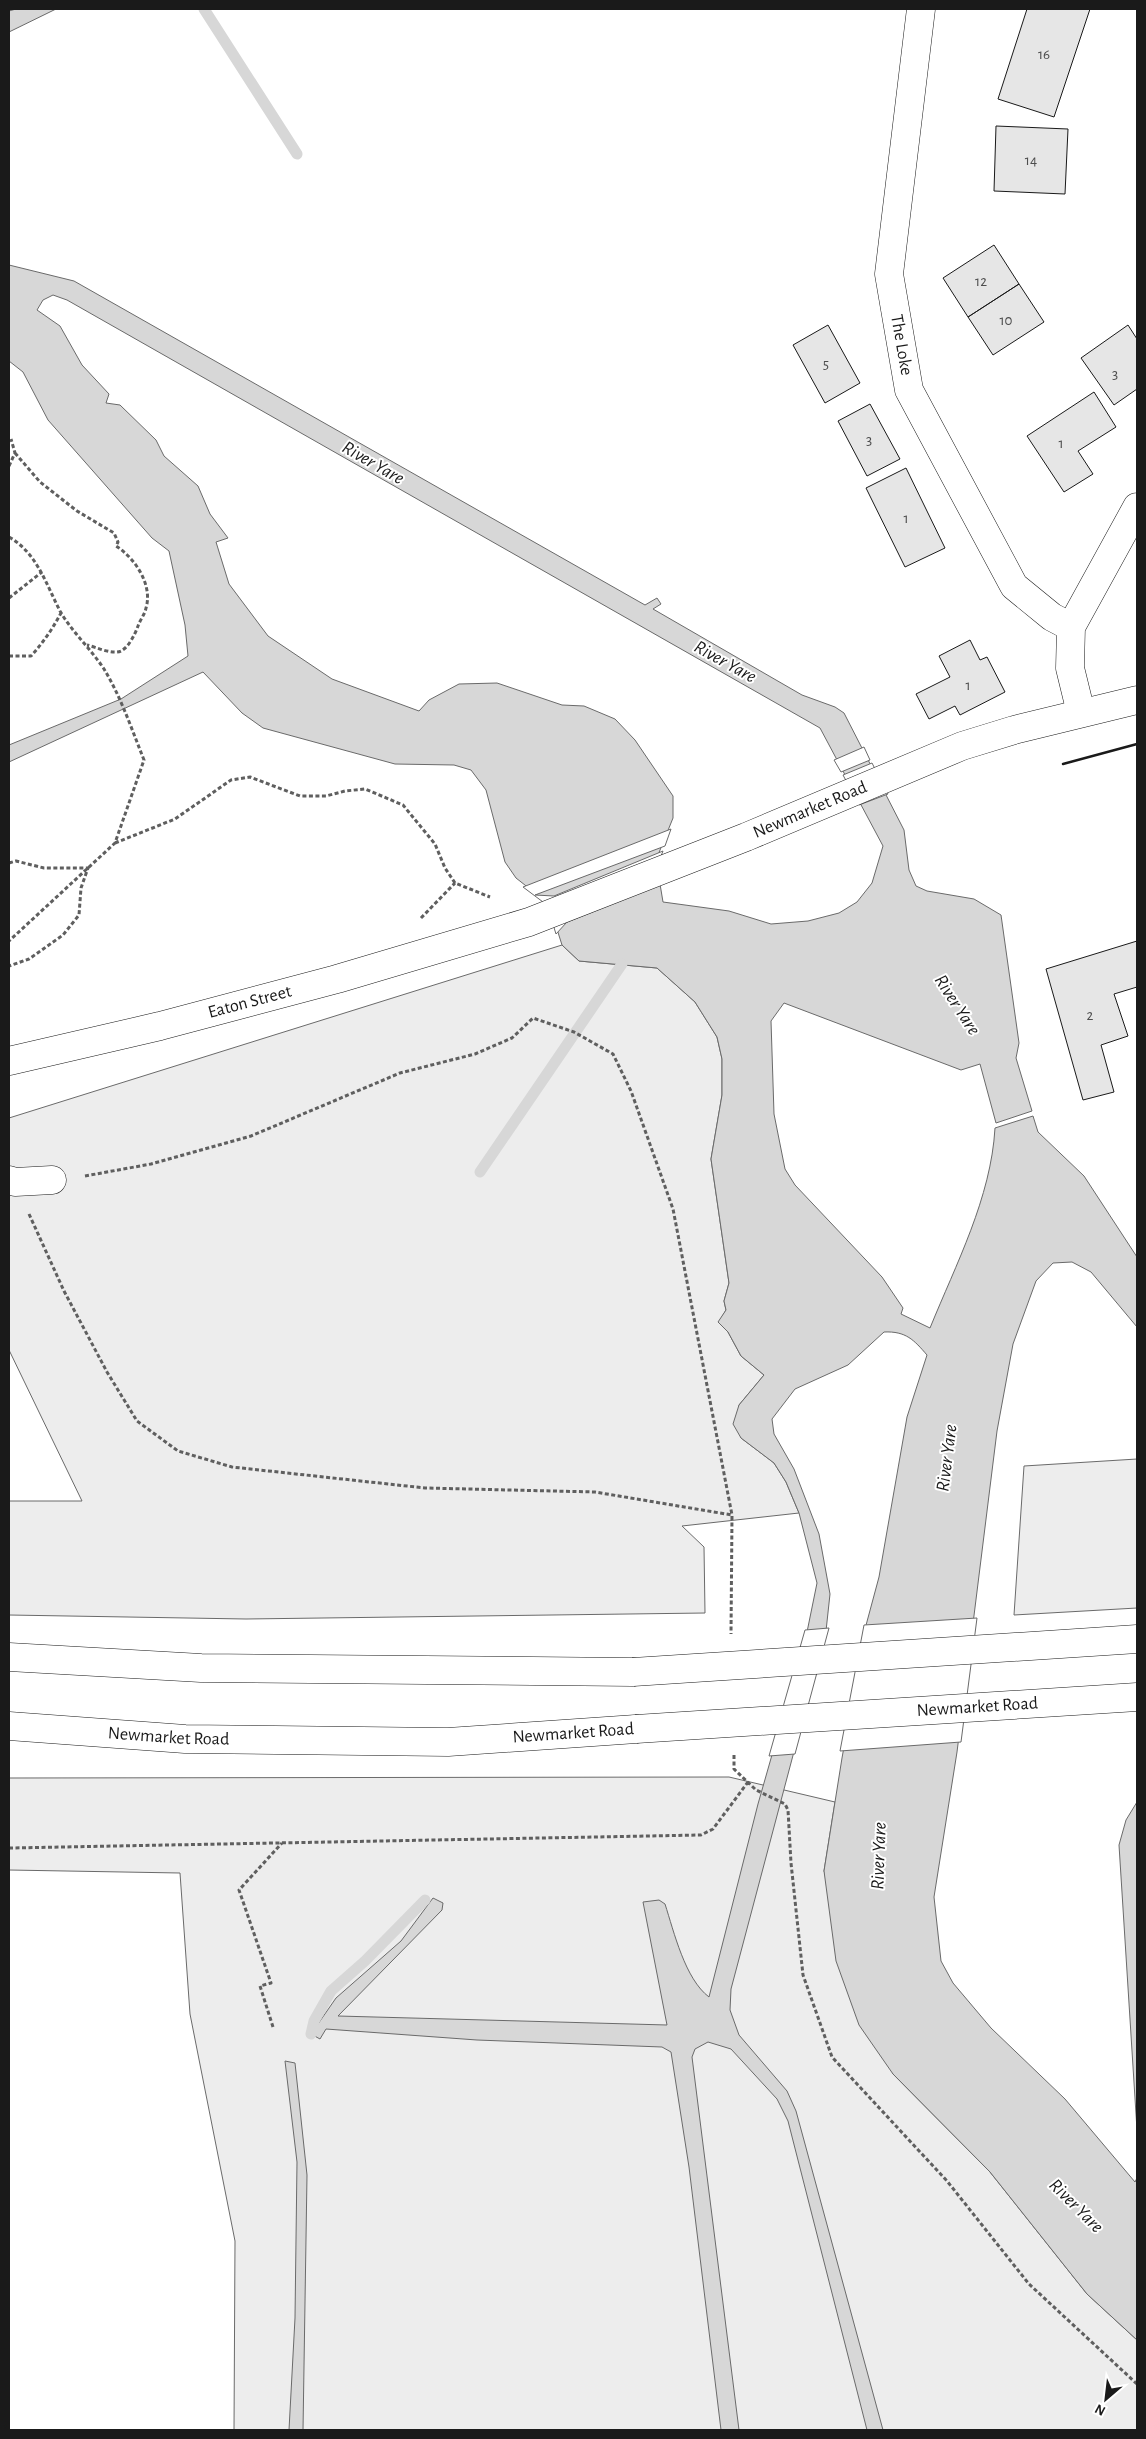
<svg xmlns="http://www.w3.org/2000/svg" width="1146" height="2439" viewBox="0 0 1146 2439" font-family="'Alegreya Sans',sans-serif">
<style>
.built{fill:#ededed;stroke:#6a6a6a}
.water{fill:#d7d7d7;stroke:#6a6a6a;fill-rule:evenodd}
.pier{fill:#fff;stroke:#6a6a6a}
.lines{fill:none;stroke-linecap:round;stroke-linejoin:round}
.stream{stroke:#d7d7d7;stroke-width:11}
.building{fill:#e6e6e6;stroke:#1a1a1a}
.minor-casing{stroke:#1a1a1a;stroke-width:29}
.highway-casing{stroke:#1a1a1a;stroke-width:29}
.path{stroke:#5f5f5f;stroke-width:3;stroke-dasharray:4 2.5;stroke-linecap:butt}
.minor{stroke:#fff;stroke-width:28}
.highway{stroke:#fff;stroke-width:28}
.highway-bridge-casing{stroke:#1a1a1a;stroke-width:29;stroke-linecap:butt}
.highway-bridge{stroke:#fff;stroke-width:28}
.wall{stroke:#1a1a1a;stroke-width:2.5}
.labels{text-anchor:middle;dominant-baseline:central;stroke-width:4;stroke-linejoin:round;paint-order:stroke}
.number-label{font-size:15px;fill:#4d4d4d}
.street-label{font-size:18px;fill:#1a1a1a;stroke:#fff}
.water-label{font-size:19px;font-style:italic;fill:#1a1a1a;stroke:#fff}
</style>
<rect width="100%" height="100%" fill="#fff"/>
<path class="built" d="M562,945L579,961L657,968L695,1002L717,1037L722,1059V1095L711,1159L729,1283L724,1301L726,1310L719,1322L728,1332L741,1356L764,1375L739,1405L741,1438L774,1463L786,1482L799,1513L682,1526L704,1547L705,1613L246,1619L9,1615V1501H82L9,1350V1118Z
M1137,1459V1608L1014,1615L1024,1466Z
M729,1777L835,1802L824,1871L893,2074L990,2172L1087,2294L1137,2340V2430H234L235,2241L190,2014L180,1873L9,1870V1778Z"/>
<path class="water" d="M16,9H56L9,32V11Z
M9,265L74,281L645,605L657,598L661,604L653,609L802,695L835,707L844,713L904,830L909,870L916,886L927,891L974,899L1001,915L1019,1043L1016,1058L1032,1111L996,1123L980,1064L961,1070L784,1003L771,1021L774,1114L785,1169L795,1185L882,1277L903,1308L901,1314L930,1328C956,1264 991,1198 995,1128L1033,1116L1038,1132L1084,1176L1137,1257V1327L1091,1272L1072,1262L1053,1263L1036,1281L1013,1344L997,1431L957,1752L934,1897L941,1961L953,1983L991,2028L1065,2099L1135,2182L1137,2178V2340L1087,2294L990,2172L893,2074L859,2025L836,1961L824,1871L842,1758L865,1629L879,1577L907,1417L927,1355C914,1340 906,1331 884,1332L848,1365L795,1389L772,1419L774,1434L794,1469L819,1534L830,1594L826,1631L731,1989L730,2010L739,2035L787,2091L796,2111L883,2430H867L788,2121L777,2099L731,2049L708,2042L695,2049L692,2057L739,2430H721L689,2167L671,2052L662,2047L477,2040L326,2029L320,2039L311,2034L336,1998L401,1941L433,1898L443,1903L442,1910L338,2016L667,2025L643,1902L659,1900L665,1904C674,1932 685,1979 709,1997L758,1804L807,1632L817,1583L799,1513L786,1482L774,1463L741,1438L733,1424L739,1405L764,1375L741,1356L728,1332L718,1322L726,1310L724,1301L729,1283L711,1159L722,1095V1059L717,1037L695,1002L657,968L579,961L562,945L549,904L516,878L505,862L486,790L471,770L454,765L395,764L263,728L242,713L203,672L9,762V745L121,699L188,656L185,625L169,551L152,538L48,420L23,372L9,361ZM53,295L67,300L820,728L883,846L872,883L857,902L839,913L808,921L771,924L729,911L663,902L656,860L673,818V796L635,740L615,719L584,706L562,705L497,683L459,684L429,700L419,711L332,679L268,636L229,584L216,542L228,538L210,514L198,486L164,456L156,440L120,405L106,403L109,394L82,365L60,326L37,310L43,300Z
M1137,1802V2130L1119,1845L1126,1820Z
M285,2061L295,2063L307,2175L303,2430H289L295,2318L297,2162Z"/>
<path class="pier" d="M864,747L870,760L841,772L834,760Z
M872,763L888,794L859,805L843,775Z
M671,829L665,846L535,895L554,896L663,851L659,861L662,884L567,922L556,934L547,905L523,887Z
M977,1618L961,1742L840,1751L864,1625Z
M829,1628L795,1754L769,1756L805,1630Z"/>
<g class="lines">
<path class="stream" d="M204,9L297,154
M480,1172L622,964
M311,2034L314,2021L331,1991L365,1961L425,1900"/>
</g>
<path class="building" d="M1027,9H1090L1054,117L998,99Z
M996,126L1068,129L1065,194L994,191Z
M994,245L1019,284L968,317L943,278Z
M1019,284L1044,322L993,355L968,317Z
M828,325L860,383L825,403L793,345Z
M1128,325L1137,339V389L1114,405L1081,358Z
M1094,392L1116,427L1078,451L1093,474L1064,492L1027,436Z
M870,404L900,459L867,476L838,421Z
M906,468L945,548L905,567L866,488Z
M970,640L980,660L987,657L1005,692L960,715L955,706L929,719L916,694L950,677L939,656Z
M1137,941V987L1114,994L1128,1036L1101,1045L1114,1092L1083,1100L1046,969Z"/>
<g class="lines">
<defs>
<g id="minor">
<path id="s1" d="M921,9L889,274L909,390L1014,586L1052,617L1071,627"/>
<path d="M1081,713L1070,668L1071,627L1137,507"/>
<path id="s2" d="M9,1061L160,1026L337,979L529,922L746,837L962,746L1014,730L1137,700"/>
<path d="M9,1180L15,1182L52,1180"/>
</g>
<g id="highway">
<path d="M9,1657L201,1668L633,1672"/>
<path id="s3" d="M9,1726L185,1739L448,1742L636,1729"/>
</g>
</defs>
<use href="#minor" class="minor-casing"/>
<use href="#highway" class="highway-casing"/>
<path class="path" d="M15,453L40,482L77,511L114,533L118,542L116,546C135,558 153,585 146,608C145,614 140,620 138,626C135,634 129,647 121,651C112,655 96,647 87,645
M9,466L15,453L11,439
M9,537C37,553 46,584 60,611C72,632 91,649 104,669C121,697 132,730 144,760L115,843L9,941
M9,598L42,572
M9,656H31C43,643 53,628 61,613
M115,843L175,819L231,780L250,777L300,796H326L345,791L365,789L403,805L435,844L445,868L455,883L490,897
M9,863L16,861L44,868H88L81,888L79,915L63,935L29,959L9,966
M421,918L455,883
M85,1176L151,1164L251,1136L400,1073L475,1054L512,1038L533,1018L574,1032L613,1054L631,1091L673,1209L732,1515L731,1634
M29,1214L64,1291L107,1372L137,1421L178,1451L232,1467L425,1488L595,1492L732,1515
M734,1755V1769L756,1790L785,1804L788,1810L791,1863L803,1975L832,2057L947,2181L1029,2284L1137,2384
M9,1848L701,1835L713,1829L748,1782
M273,2027L260,1986L271,1983L239,1890L282,1843"/>
<use href="#minor" class="minor"/>
<use href="#highway" class="highway"/>
<defs>
<g id="highway-bridge">
<path d="M633,1672L1137,1639"/>
<path id="s4" d="M636,1729L1137,1697"/>
</g>
</defs>
<use href="#highway-bridge" class="highway-bridge-casing"/>
<use href="#highway-bridge" class="highway-bridge"/>
<path class="wall" d="M1063,764L1137,744"/>
</g>
<g class="labels">
<g class="number-label">
<text x="1044" y="54">16</text>
<text x="1031" y="160">14</text>
<text x="981" y="281">12</text>
<text x="1006" y="320">10</text>
<text x="826" y="364">5</text>
<text x="1115" y="374">3</text>
<text x="869" y="440">3</text>
<text x="1061" y="443">1</text>
<text x="906" y="518">1</text>
<text x="968" y="685">1</text>
<text x="1090" y="1015">2</text>
</g>
<g class="street-label">
<text stroke="none"><textPath href="#s1" startOffset="339">The Loke</textPath></text>
<text stroke="none"><textPath href="#s2" startOffset="841">Newmarket Road</textPath></text>
<text stroke="none"><textPath href="#s2" startOffset="248">Eaton Street</textPath></text>
<text stroke="none"><textPath href="#s4" startOffset="342">Newmarket Road</textPath></text>
<text stroke="none"><textPath href="#s3" startOffset="565">Newmarket Road</textPath></text>
<text stroke="none"><textPath href="#s3" startOffset="160">Newmarket Road</textPath></text>
</g>
<g class="water-label">
<text transform="translate(373 463) rotate(30)">River Yare</text>
<text transform="translate(725 662) rotate(29)">River Yare</text>
<text transform="translate(957 1005) rotate(57)">River Yare</text>
<text transform="translate(947 1458) rotate(-83)">River Yare</text>
<text transform="translate(879 1856) rotate(-88)">River Yare</text>
<text transform="translate(1076 2206) rotate(45)">River Yare</text>
</g>
</g>
<rect width="1146" height="2439" fill="none" stroke="#1a1a1a" stroke-width="20"/>
<g transform="translate(1106 2399) rotate(208)" stroke="#ffffff" stroke-width="4" paint-order="stroke">
<path d="M0-4L9 19L0 12L-9 19Z" fill="#1a1a1a"/>
<text y="-8" font-size="14" font-weight="bold" text-anchor="middle" fill="#1a1a1a">N</text>
</g>
</svg>
